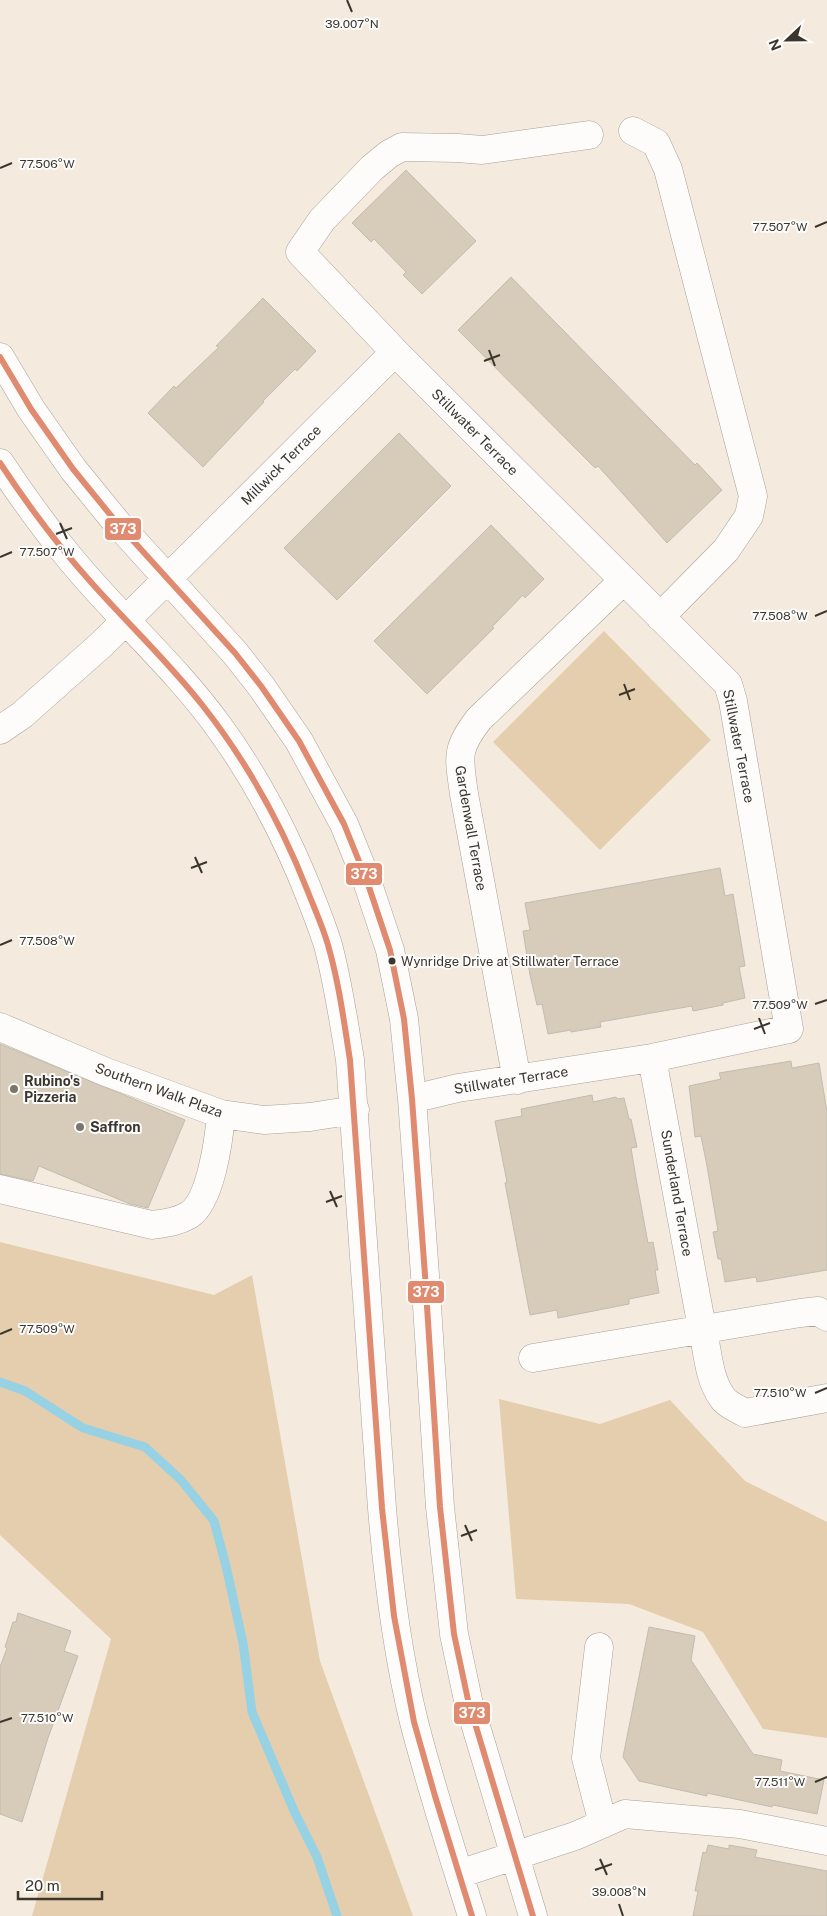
<svg xmlns="http://www.w3.org/2000/svg" width="827" height="1916" viewBox="0 0 827 1916" font-family="'Public Sans',sans-serif">
<style>
.green{fill:#e4ceae}
.lines{fill:none;stroke-linecap:round;stroke-linejoin:round}
.stream{stroke:#96d1e4;stroke-width:9}
.building{fill:#d7cbb9;stroke:#c3bcb2}
.minor-casing{stroke:#a8a198;stroke-width:29}
.minor{stroke:#fdfcfa;stroke-width:28}
.bus-1-casing{stroke:#fcfcfc;stroke-width:10}
.bus-1{stroke:#e08a6f;stroke-width:6}
.ticks{fill:none;stroke:#3b352c;stroke-width:2}
.bus-dot{fill:#3b352c;stroke:#fcfcfc;stroke-width:2}
.poi-dot{fill:#7c756a;stroke:#fcfcfc;stroke-width:2}
.labels{text-anchor:middle;dominant-baseline:central;stroke-width:4;stroke-linejoin:round;paint-order:stroke}
.bus-label{font-size:13px;fill:#3b352c;stroke:#fcfcfc;text-anchor:start}
.street-label{font-size:14px;fill:#3b352c;stroke:#fcfcfc}
.poi-label{font-size:14px;font-weight:bold;fill:#3b352c;stroke:#fcfcfc;text-anchor:start}
.ticks-label{font-size:12px;text-anchor:middle;fill:#3b352c;stroke:#fcfcfc;stroke-width:4;stroke-linejoin:round;paint-order:stroke}
.line-badge{stroke:#fcfcfc;stroke-width:2}
.badge-label{font-size:14px;text-anchor:middle;font-weight:bold;fill:#fff}
</style>
<rect width="100%" height="100%" fill="#f4ebde"/>
<path class="green" d="M604,631L711,740L600,850L493,742Z
M0,1242L214,1295L252,1275L320,1661L413,1916H32L111,1639L0,1535Z
M499,1399L600,1424L670,1400L745,1481L827,1522V1738L763,1729L703,1632L629,1604L516,1599Z"/>
<g class="lines">
<path class="stream" d="M0,1382L25,1391L83,1428L145,1447L181,1480L214,1521L226,1566L243,1643L252,1712L295,1813L317,1857L337,1916"/>
</g>
<path class="building" d="M406,170L476,241L422,294L403,275L406,272L374,239L371,242L352,223Z
M511,277L695,465L697,463L722,490L667,543L598,466L595,468L458,330Z
M263,298L316,351L297,371L295,369L263,401L264,402L203,467L148,413L174,386L176,388L219,347L216,346Z
M399,433L451,486L337,600L284,548Z
M491,525L544,579L525,598L523,595L492,627L494,628L427,694L374,641Z
M720,868L725,896L733,894L745,966L739,967L745,998L723,1003V1005L693,1011L692,1006L600,1022L601,1027L571,1032V1030L548,1034L542,1004L537,1005L530,975L523,931L530,930L525,903Z
M0,1044L185,1120L148,1208L130,1204L39,1166L33,1181L0,1174Z
M791,1061L792,1068L819,1063L827,1112V1270L757,1282L756,1277L725,1282L721,1259H718L713,1232L718,1231L707,1166L701,1136L695,1137L689,1086L721,1079L719,1073Z
M592,1095L593,1102L616,1097L617,1099L624,1098L629,1119H631L637,1147L631,1148L636,1178L648,1243L653,1242L658,1270H655L659,1293L629,1299V1304L558,1318L557,1310L530,1315L505,1183L507,1182L495,1121L522,1116L521,1109Z
M18,1613L71,1631L64,1651L78,1656L48,1738L22,1822L0,1814V1667L7,1648L5,1647L13,1622H16Z
M649,1627L695,1636L691,1660L753,1754L782,1760L780,1771L824,1780L817,1814L773,1805L772,1807L707,1793V1796L639,1781L623,1757Z
M708,1845L729,1849V1845L757,1850L755,1857L827,1871V1916H693L698,1891H695L703,1852L706,1853Z"/>
<g class="lines">
<defs>
<path id="minor" d="M633,131L656,143L668,169L753,496L749,516L726,550L660,617
M0,357L31,409L73,469L117,523L235,653L261,686L299,741L344,824L367,881L390,950L404,1019L412,1099L425,1275L440,1507L454,1634L468,1700L533,1916
M0,463C22,496 44,527 69,557C117,616 175,666 219,727C259,782 290,843 314,906C319,919 324,932 328,945C338,983 344,1022 350,1060L382,1508C388,1580 397,1652 414,1722C431,1788 452,1852 472,1916
M0,730L22,715L102,644L395,352
M0,1027L106,1072L221,1114L264,1120L310,1117L355,1110
M652,1058L702,1328C708,1350 708,1378 722,1397C726,1404 738,1409 745,1413L827,1398
M517,1080L464,794C459,757 455,750 479,719L624,580
M412,1099L458,1088L652,1058L789,1029L733,701L728,684L395,352L300,252L322,220L372,168L389,154L402,147L458,148L482,150L589,135
M0,1189L152,1225C166,1223 177,1222 189,1215C211,1201 219,1139 221,1114
M533,1358L800,1313L818,1311L827,1317
M599,1647L586,1758L603,1824
M459,1874L575,1836L625,1814L740,1824L827,1841"/>
</defs>
<use href="#minor" class="minor-casing"/>
<use href="#minor" class="minor"/>
<defs>
<path id="bus-1" d="M0,357L31,409L73,469L117,523L235,653L261,686L299,741L344,824L367,881L390,950L404,1019L412,1099L425,1275L440,1507L454,1634L468,1700L533,1916
M0,463C27,504 56,543 89,580C126,622 168,661 203,706C247,762 282,825 308,892C315,910 323,927 328,945C339,983 344,1022 350,1060L382,1508L394,1616L414,1722L435,1796L472,1916"/>
</defs>
<use href="#bus-1" class="bus-1-casing"/>
<use href="#bus-1" class="bus-1"/>
</g>
<path class="ticks" d="M347,0L352,12M0,168L12,163M815,227L827,222M489,350L495,366M484,361L500,355M60,523L67,539M56,534L72,528M0,557L12,552M815,616L827,611M624,684L630,700M619,695L635,689M195,857L202,873M191,868L207,862M0,945L12,940M815,1004L827,1000M759,1018L765,1034M754,1029L770,1023M330,1191L337,1207M326,1202L342,1196M0,1334L12,1329M815,1393L827,1388M465,1525L472,1541M461,1536L477,1530M0,1722L12,1718M815,1782L827,1777M600,1859L607,1875M595,1870L612,1864M619,1904L623,1916"/>
<circle class="bus-dot" cx="392" cy="961" r="4.5"/>
<g class="poi-dot">
<circle cx="14" cy="1089" r="5"/>
<circle cx="80" cy="1127" r="5"/>
</g>
<g class="labels">
<g class="bus-label">
<text x="401" y="961">Wynridge Drive at Stillwater Terrace</text>
</g>
<g class="street-label">
<text transform="translate(475 432) rotate(45)">Stillwater Terrace</text>
<text transform="translate(281 465) rotate(-45)">Millwick Terrace</text>
<text transform="translate(739 746) rotate(79)">Stillwater Terrace</text>
<text transform="translate(471 828) rotate(80)">Gardenwall Terrace</text>
<text transform="translate(511 1080) rotate(-9)">Stillwater Terrace</text>
<text transform="translate(159 1090) rotate(20)">Southern Walk Plaza</text>
<text transform="translate(677 1193) rotate(80)">Sunderland Terrace</text>
</g>
<g class="poi-label">
<text x="24" y="1081">Rubino's<tspan x="24" dy="16">Pizzeria</tspan></text>
<text x="90" y="1127">Saffron</text>
</g>
</g>
<g class="ticks-label">
<text x="352" y="28">39.007°N</text>
<text x="47" y="168">77.506°W</text>
<text x="780" y="231">77.507°W</text>
<text x="47" y="556">77.507°W</text>
<text x="780" y="620">77.508°W</text>
<text x="47" y="945">77.508°W</text>
<text x="780" y="1009">77.509°W</text>
<text x="47" y="1333">77.509°W</text>
<text x="780" y="1397">77.510°W</text>
<text x="47" y="1722">77.510°W</text>
<text x="780" y="1786">77.511°W</text>
<text x="619" y="1896">39.008°N</text>
</g>
<g class="line-badge">
<rect x="104" y="517" width="38" height="24" rx="5" fill="#e08a6f"/>
<rect x="345" y="862" width="38" height="24" rx="5" fill="#e08a6f"/>
<rect x="407" y="1280" width="38" height="24" rx="5" fill="#e08a6f"/>
<rect x="453" y="1701" width="38" height="24" rx="5" fill="#e08a6f"/>
</g>
<g class="badge-label">
<text x="123" y="534">373</text>
<text x="364" y="879">373</text>
<text x="426" y="1297">373</text>
<text x="472" y="1718">373</text>
</g>
<g transform="translate(787 40) rotate(248)" stroke="#fcfcfc" stroke-width="4" paint-order="stroke">
<path d="M0-4L9 19L0 12L-9 19Z" fill="#3b352c"/>
<text y="-8" font-size="14" font-weight="bold" text-anchor="middle" fill="#3b352c">N</text>
</g>
<path d="M18 1891v8h84v-8" fill="none" stroke="#3b352c" stroke-width="2.5"/>
<text x="25" y="1891" font-size="15" fill="#3b352c" stroke="#fcfcfc" stroke-width="4" paint-order="stroke">20 m</text>
</svg>
